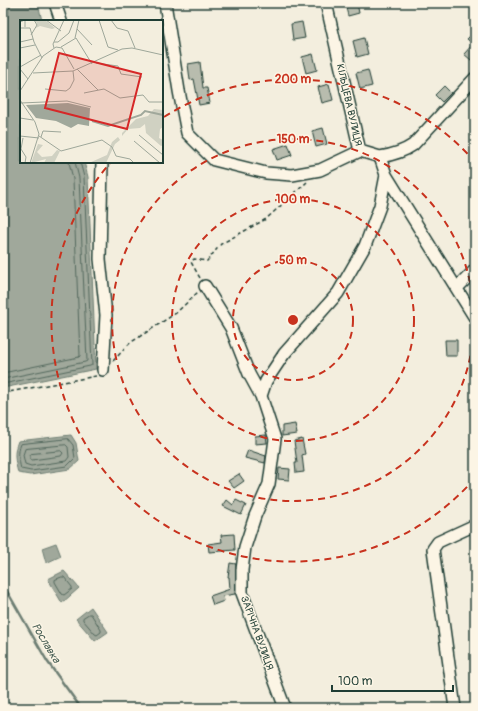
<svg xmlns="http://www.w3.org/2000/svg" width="478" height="711" viewBox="0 0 478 711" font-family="Pangolin,sans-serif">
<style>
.water{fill:#a0a89b;stroke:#6c7d72}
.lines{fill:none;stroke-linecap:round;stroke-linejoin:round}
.shore{stroke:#53685d;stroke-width:1}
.stream{stroke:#6c7d72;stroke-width:2.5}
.building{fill:#b8bcae;stroke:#1f3d34}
.minor-casing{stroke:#1f3d34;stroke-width:14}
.path{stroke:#1f3d34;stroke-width:1.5;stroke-dasharray:4 3;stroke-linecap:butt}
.minor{stroke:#fcf5e5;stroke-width:11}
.ring{fill:none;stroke:#c8321e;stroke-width:2;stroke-dasharray:7 5}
.labels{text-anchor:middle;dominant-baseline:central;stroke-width:3;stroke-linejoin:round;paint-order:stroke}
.street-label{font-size:10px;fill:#1f3d34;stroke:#fcf5e5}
.water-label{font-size:11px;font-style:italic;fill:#465d53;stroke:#fcf5e5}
.inset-river{fill:none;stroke:#a0a89b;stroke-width:2}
.inset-road{fill:none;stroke:#9ea79a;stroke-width:1}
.view{fill:#d62828;fill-opacity:0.15;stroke:#d62828;stroke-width:2}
.inset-edge{fill:none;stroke:#1f3d34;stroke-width:2}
.centre{fill:#c8321e;stroke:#fcf5e5;stroke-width:2}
.ring-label{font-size:12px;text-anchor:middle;font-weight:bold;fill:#c8321e;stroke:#fcf5e5;stroke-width:3;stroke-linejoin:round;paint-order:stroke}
</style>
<rect width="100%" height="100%" fill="#f3eede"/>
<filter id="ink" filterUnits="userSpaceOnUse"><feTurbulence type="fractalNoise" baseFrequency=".025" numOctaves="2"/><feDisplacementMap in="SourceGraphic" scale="8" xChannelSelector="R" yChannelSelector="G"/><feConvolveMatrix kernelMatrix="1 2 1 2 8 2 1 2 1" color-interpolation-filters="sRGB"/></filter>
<g filter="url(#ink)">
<path class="water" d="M3,3H38L42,21H21V162H84L88,177L96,369L3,388Z
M71,435L76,443L79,461L70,469L30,475L18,473C15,460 13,454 18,441Z
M56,543L61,556L46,563L42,548Z
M64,571L79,588L62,603L48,579Z
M91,607L108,632L95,641L76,619Z"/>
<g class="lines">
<path class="shore" d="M3,373L79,357L80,356L73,179L69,162
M3,379L85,362L87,361L79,178L75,162
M3,384L90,366L92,365L84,177L80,162
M68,439L73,445L75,458L67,466L31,471L21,469C19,460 17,453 21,444Z
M66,445L68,447L69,457L66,461L31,466L25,464L23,455L25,449Z
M61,451L63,453L61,456L32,460L30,459V456L31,454Z
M62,577H64L72,587V589L64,595L62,594L55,582V580Z
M89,614H91L101,630V632L97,635L95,634L83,620V618Z"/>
<path class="stream" d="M3,584L47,661L81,708"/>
</g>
<path class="building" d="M345,3H357L359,13L348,16Z
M302,22L305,38L293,40L291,24Z
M475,31V56L471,60L464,54L473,44L467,39Z
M364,38L368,54L357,57L353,41Z
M313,54L317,70L306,73L302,57Z
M200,62L203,88H207L210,103L199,105L194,79L190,80L188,64Z
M368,70L372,86L360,89L356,73Z
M329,84L333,100L322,103L318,87Z
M444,86L451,93L442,102L435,95Z
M323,128L327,144L316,147L312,131Z
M288,144L292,155L277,160L273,149Z
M445,340H457V356H446Z
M295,424L297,434L282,436V426Z
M266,435L267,443L255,444V436Z
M302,439L305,454L302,455L304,472L296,473L295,463H297L294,441Z
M248,450L266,456L265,463L245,458Z
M279,468L290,469L289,480L278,479Z
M239,474L244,481L234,488L228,481Z
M227,500L233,505L236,500L246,505L241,515L223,506Z
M234,534L235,550L209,552L208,544L222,542L221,535Z
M230,563L236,564L235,594L223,596L224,601L213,605L210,596L230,589L229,577H228Z"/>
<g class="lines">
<defs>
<path id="minor" d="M55,3L61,21
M165,3L179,91L187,133L214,160L266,173L292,175L320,170L360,151
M326,3L360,151
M360,151L380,157L386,175L475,318
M380,157C392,155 403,152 413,145L475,78
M102,162L100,259L106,315L103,370
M205,286L231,328L249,374L261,396L275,439L269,484L255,516L245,547L242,570V593L285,708
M457,288L475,270
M261,396L266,381L284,354L338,293L365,246L380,206L386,175
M455,708L433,549L438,542L475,525"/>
</defs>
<use href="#minor" class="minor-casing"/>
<path class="path" d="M200,278L191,262L194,259L207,261L221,244L266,219L307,182
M113,361L130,343L176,313L198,292
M3,393L96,376"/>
<use href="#minor" class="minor"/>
</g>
</g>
<g class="ring">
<circle cx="293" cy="320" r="60"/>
<circle cx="293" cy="320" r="121"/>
<circle cx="293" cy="320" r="181"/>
<path d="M475 478A241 241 0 0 1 110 163M164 117A241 241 0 0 1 475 162"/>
</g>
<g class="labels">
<g class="street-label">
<text transform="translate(349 105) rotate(77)">КІЛЬЦЕВА ВУЛИЦЯ</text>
<text transform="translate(257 633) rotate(70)">ЗАРІЧНА ВУЛИЦЯ</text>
</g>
<g class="water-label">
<text transform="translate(46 643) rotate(59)">Рославка</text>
</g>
</g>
<g transform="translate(20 20)">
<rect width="143" height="143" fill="#f3eede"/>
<path d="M13,0H25L35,8L32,9L20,6L16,8L17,3ZM134,89L143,90V107L140,109L139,118L143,120V125L141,126L126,113L125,104L120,108L108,109L102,116V113L116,99L128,96ZM98,117L100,120L95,124L86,143H69L87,135L92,122ZM18,124L23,125L17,132L22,137L32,136L37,130L40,131L34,143H24L26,139L11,143Z" fill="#d0d1c2"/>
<path d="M48,83L70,88L69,106L58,104L51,108L36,101L16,98L6,85Z" fill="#a0a89b"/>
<path class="inset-river" d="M72,101L88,106L121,95L125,91L143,95"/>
<path class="inset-road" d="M26,0L41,11M79,0L88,27L98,30M91,0L97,8L108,11L115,28M0,2L5,0V7M0,8H10L14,22L22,38M57,9L72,25M11,15L17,5L14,0M55,18L59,0M0,22L13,19M34,22H38L49,13L54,0M41,27L56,18L72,44M0,28L15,25M34,28L33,24L44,0M76,43L98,46L101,54L122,57M0,47L21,35M0,49L8,59M57,49L78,70M53,51L102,29L112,28L143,35M13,53L53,51M25,69L46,71L50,68L54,60L53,51M0,71L23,36L36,27L42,28L54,49M64,73L84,69L100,78L123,75L129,82H143M0,80L15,102L19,114L10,143M1,83L47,81L71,87M0,98L13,100M119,115L143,135M0,116L19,118M19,116L41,131L82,120L92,127L96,136L110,139L114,143M21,117L23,111L41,112M3,118L1,129L6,137L5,143M114,121L140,143"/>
<path class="view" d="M39,33L121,54L107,109L25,88Z"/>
<rect width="143" height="143" class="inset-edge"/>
</g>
<circle cx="293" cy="320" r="6" class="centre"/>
<g class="ring-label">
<text x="293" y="83">200 m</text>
<text x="293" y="143">150 m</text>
<text x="293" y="203">100 m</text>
<text x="293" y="264">50 m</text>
</g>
<rect width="478" height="711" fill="none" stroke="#fcf5e5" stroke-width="16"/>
<rect x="8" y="8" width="462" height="695" fill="none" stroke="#1f3d34" stroke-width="1.5" filter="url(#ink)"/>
<path d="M332 685v6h121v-6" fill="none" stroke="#1f3d34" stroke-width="2"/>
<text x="338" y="685" font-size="12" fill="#1f3d34" stroke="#fcf5e5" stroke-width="3" paint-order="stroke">100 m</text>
</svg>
